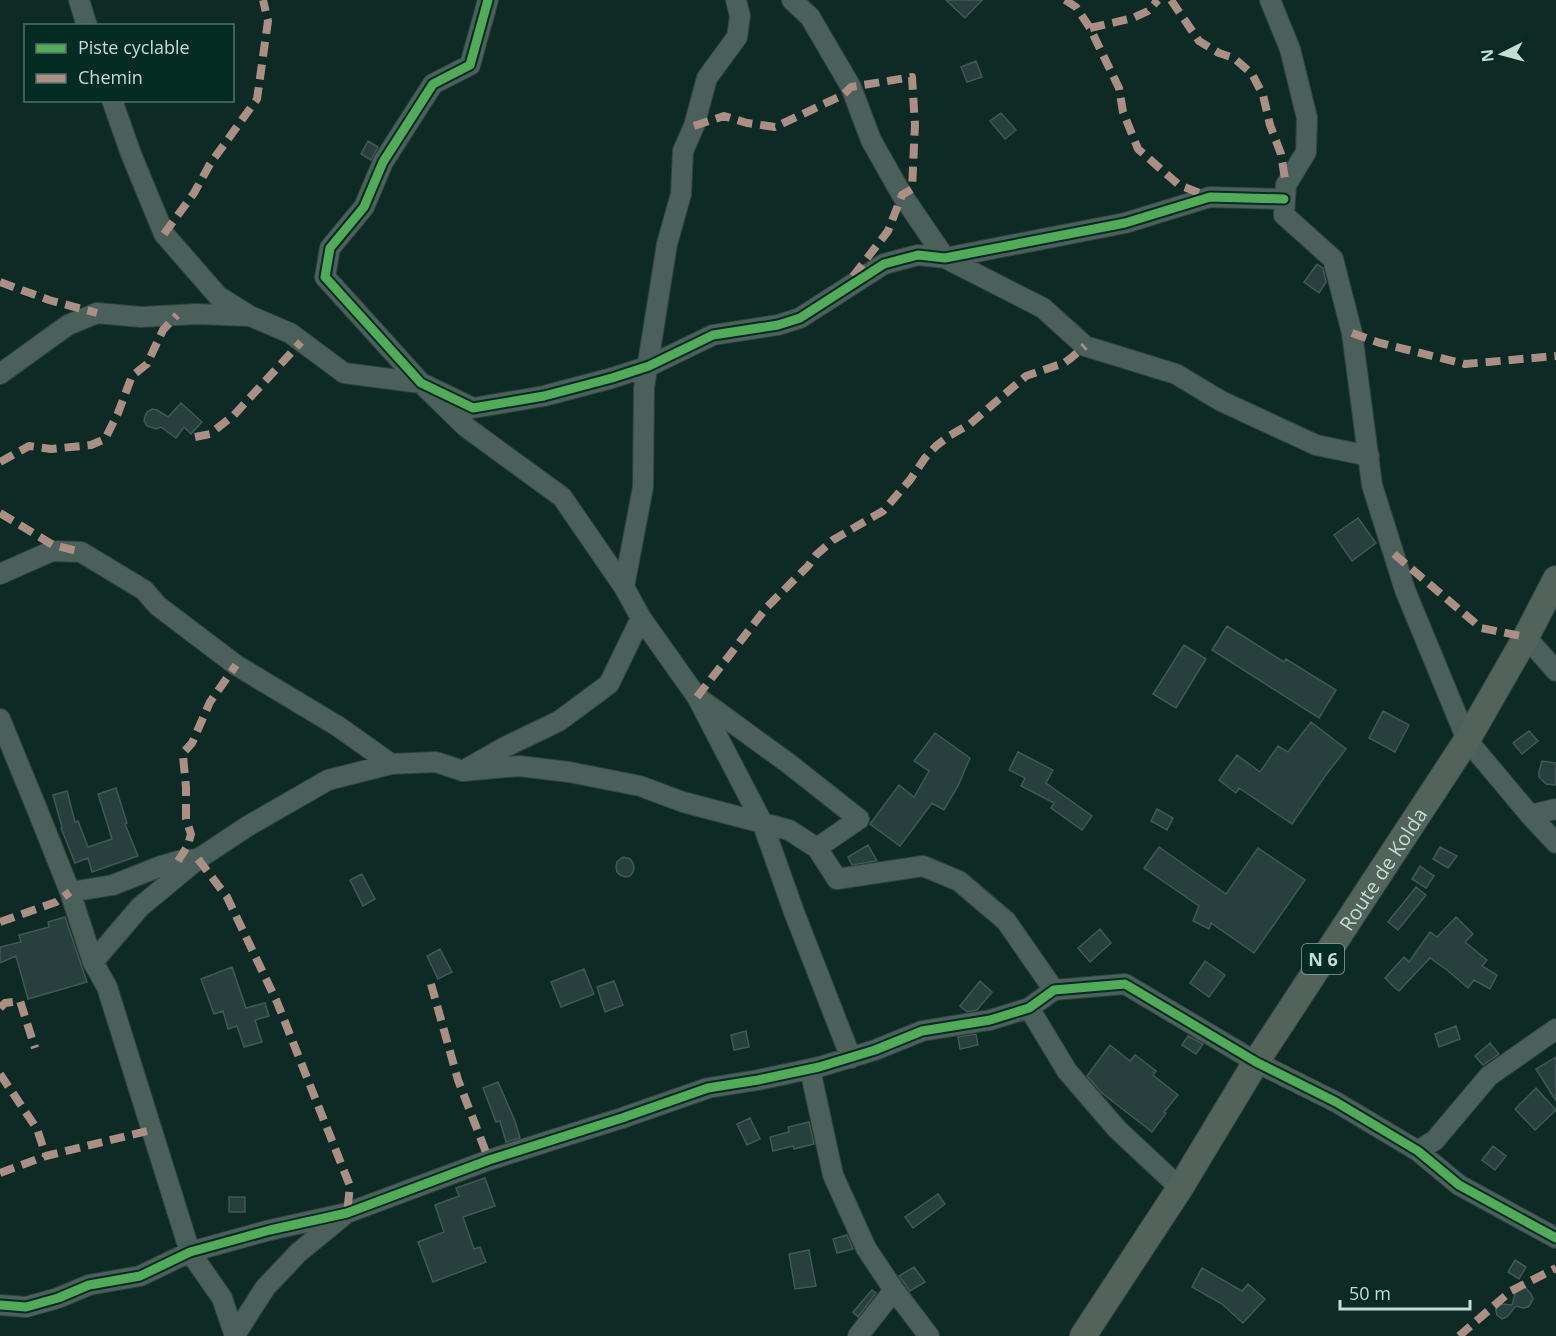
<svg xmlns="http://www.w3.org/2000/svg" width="1556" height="1336" viewBox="0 0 1556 1336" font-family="'Open Sans',sans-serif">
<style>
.building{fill:#28403d;stroke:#415855;stroke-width:1.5}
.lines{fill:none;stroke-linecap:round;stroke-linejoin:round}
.minor-casing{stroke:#30433f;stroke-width:22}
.major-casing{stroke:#30433f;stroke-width:28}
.minor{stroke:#4b605a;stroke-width:20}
.major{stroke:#52635b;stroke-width:26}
.quiet{stroke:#ac8f84;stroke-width:8;stroke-dasharray:15 8;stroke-linecap:butt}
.cycleway-casing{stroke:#032b22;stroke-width:13}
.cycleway{stroke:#51ab58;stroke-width:9}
.labels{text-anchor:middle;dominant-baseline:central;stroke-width:5;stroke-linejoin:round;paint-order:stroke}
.shield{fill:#032b22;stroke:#89a79f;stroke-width:1.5}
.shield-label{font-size:18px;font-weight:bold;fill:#c3dcd4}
.street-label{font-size:20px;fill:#c3dcd4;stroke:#032b22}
</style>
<rect width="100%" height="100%" fill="#0d2a24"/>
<path class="building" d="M946,0H982L965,18Z
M976,61L982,77L967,82L961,67Z
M1001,113L1016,130L1005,139L990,121Z
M368,141L378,147L371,160L361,154Z
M1317,264L1323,268L1326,282L1319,293L1304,282Z
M181,403L202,422L191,434L184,427L176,438L161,427L156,429L147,426L144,421L145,416L147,412L152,409L157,410L168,417Z
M1358,518L1376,543L1352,561L1334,535Z
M1227,626L1284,662L1286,659L1336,690L1319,718L1212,650Z
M1184,645L1206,659L1176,708L1153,694Z
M1383,711L1409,725L1395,752L1369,738Z
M1311,722L1346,749L1326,775L1292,824L1239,788L1236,793L1219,780L1237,755L1260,772L1278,746L1288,752Z
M1529,731L1538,741L1522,754L1513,743Z
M935,733L970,758L958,786L944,810L932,803L900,846L870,824L899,785L914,797L929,771L914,761Z
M1018,752L1053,770L1046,783L1092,816L1082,830L1051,808L1054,803L1021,786L1025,778L1009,770Z
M1542,761L1556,763V785L1546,784L1539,777V771Z
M116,788L127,823L125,824L138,856L92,872L88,858L75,863L61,828L62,827L53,795L67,791L75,822L78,821L88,847L112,839L98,794Z
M1157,809L1173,818L1167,830L1151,821Z
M868,845L877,861L852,865L848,857Z
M1159,847L1226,894L1258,848L1305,880L1254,953L1211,923L1209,929L1193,921L1199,906L1144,868Z
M1440,847L1457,856L1448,868L1433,859Z
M623,857L630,859L633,863L634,868L633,872L630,876L625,877L620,875L617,872L616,867L617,862Z
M1420,866L1434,876L1426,888L1412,879Z
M362,874L375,899L363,906L350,880Z
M1416,887L1426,895L1398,930L1388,922Z
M65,917L87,982L28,999L16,956L0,963V947L21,942L19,935L49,927L48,922Z
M1456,917L1473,934L1465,942L1487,960L1482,966L1497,975L1490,989L1474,980L1468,988L1447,970L1430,958L1399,991L1393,986L1385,978L1404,957L1409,962L1430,932L1437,937Z
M1100,929L1111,943L1090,962L1078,948Z
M440,949L452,972L438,979L427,956Z
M1205,961L1225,975L1209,997L1190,983Z
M232,967L246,1008L265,1003L269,1016L255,1020L262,1042L244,1047L237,1026L228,1029L223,1011L214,1014L201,979Z
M584,969L594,994L561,1007L551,982Z
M614,981L623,1005L605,1012L597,987Z
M980,981L992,992L977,1010L967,1012L960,1006Z
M1456,1026L1460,1039L1439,1047L1435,1034Z
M746,1031L749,1047L734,1050L731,1035Z
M976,1034L978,1045L960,1049L958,1037Z
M1188,1036L1203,1044L1196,1054L1182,1045Z
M1490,1043L1499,1054L1483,1065L1475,1056Z
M1110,1045L1130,1061L1135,1055L1156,1071L1153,1075L1178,1095L1164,1112L1166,1113L1152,1132L1102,1093L1087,1076Z
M1556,1057V1101L1536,1069Z
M498,1082L515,1121L520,1138L506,1142L500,1121L496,1122L483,1088Z
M1536,1088L1556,1110L1535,1130L1515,1109Z
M750,1118L760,1139L747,1145L737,1124Z
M809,1122L814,1144L794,1149L793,1146L773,1151L770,1137L789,1132L788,1127Z
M1493,1146L1506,1156L1495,1170L1482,1160Z
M485,1178L495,1206L463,1217L474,1249L480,1247L486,1262L433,1282L418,1242L444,1232L435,1205L459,1196L456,1188Z
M938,1194L945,1204L913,1228L905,1217Z
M229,1197H245V1212H229Z
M847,1235L853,1249L837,1253L833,1239Z
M809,1250L816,1286L795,1289L789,1254Z
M1515,1260L1526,1267L1519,1279L1508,1272Z
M914,1267L925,1282L910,1291L899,1276Z
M1202,1268L1242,1291L1248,1284L1265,1299L1243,1323L1222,1304L1192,1287Z
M1523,1285L1531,1294L1533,1299L1531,1303L1528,1307L1523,1308L1516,1306L1507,1317L1502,1319L1497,1315L1496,1311V1308L1499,1305L1502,1304L1512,1305L1515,1294Z
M872,1290L876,1293L858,1317L853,1312Z"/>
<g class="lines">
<defs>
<path id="minor" d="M79,0L87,26
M488,0L470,65L433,84L383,162L364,207L330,248L325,277L421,383L473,408L544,396L612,378L649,366L713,335L778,325L800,318L884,264L918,255L945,258L1125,223L1210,197L1284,199
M792,0L810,17L851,87L871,140L902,195L945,258L1043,308L1085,346L1176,374L1221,401L1316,445L1369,456
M1270,0L1290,49L1307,118L1306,152L1286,185L1284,215L1333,259L1352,333L1372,485L1405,590L1467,740L1530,815L1556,843
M112,100L131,154L164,234L218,296L250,316
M0,374L68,325L97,313L141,317L197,314L250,316L290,333L344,373L421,383L466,427L562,497L624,587L641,618L697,697L762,822L794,912L851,1058
M0,574L52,551L81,552L144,590L158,606L236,665L339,727L391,764
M624,587L643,487L644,388L667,244L681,194L683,151L694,126L707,78L737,37L740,16L736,0
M1526,637L1556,671
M700,699L788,763L859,819L817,848L837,879L923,866L959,881L1006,921L1054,990
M0,719L37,809L70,892L93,962L107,987L190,1252L222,1298L235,1336
M468,768L505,747L559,721L609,684L641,618
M1530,815L1556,809
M70,892L113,885L161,866L178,861L198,859
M93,962L140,907L198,859L248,826L328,780L391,764L436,762L463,771L519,766L569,772L640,786L683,802L789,830L817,848
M1029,1008L1067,1071L1117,1129L1180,1188
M810,1069L833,1175L866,1248L894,1290L929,1336
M1418,1151L1435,1140L1489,1076L1556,1029
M0,1305L26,1307L58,1298L89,1285L140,1276L190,1252L270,1230L347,1213L489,1160L622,1118L708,1088L758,1080L819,1067L875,1050L922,1031L990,1020L1029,1008L1054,990L1125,984L1256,1062L1336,1102L1418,1151L1459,1185L1556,1238
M235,1335L265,1288L298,1253L343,1216
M858,1336L894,1290"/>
<g id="major">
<path id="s1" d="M1083,1336L1180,1188L1256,1062L1467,740L1526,637L1556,579"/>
</g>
</defs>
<use href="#minor" class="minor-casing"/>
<use href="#major" class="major-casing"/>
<use href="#minor" class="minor"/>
<use href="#major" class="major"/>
<path class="quiet" d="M1065,0L1076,7L1090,28L1119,88L1123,112L1138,149L1179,185L1210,197
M1171,0L1199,41L1219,53L1234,58L1252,74L1263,95L1270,125L1281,154L1286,185
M1090,28L1133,18L1148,11L1158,0
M694,126L724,116L747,123L775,127L843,95L851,87L912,77L915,125L912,189L902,195L888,231L851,279
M164,234L194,193L210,164L257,99L268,21L263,0
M0,282L49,300L97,313
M1352,333L1380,343L1465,364L1556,356
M195,437L210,434L234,415L301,342
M0,462L29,446L51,449L91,445L105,439L118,413L132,376L147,364L163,330L177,315
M0,513L53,545L81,552
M1394,554L1481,628L1526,637
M697,697L767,607L808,566L816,555L833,540L883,511L910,480L925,458L936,446L949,436L970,424L1026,376L1064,363L1071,358L1085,346
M198,859L227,897L277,1002L350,1186L347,1213
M178,861L188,845L191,834L186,819V787L183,756L184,752L192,743L210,702L236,665
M0,922L56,902L70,892
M431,984L458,1080L489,1160
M0,1008L5,1003L20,1001L35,1048
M0,1074L37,1129L46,1156
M0,1173L46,1156L151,1130
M1459,1336L1511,1291L1556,1268"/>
<defs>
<path id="cycleway" d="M488,0L470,65L433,84L383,162L364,207L330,248L325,277L421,383L473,408L544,396L612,378L649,366L713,335L778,325L800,318L884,264L918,255L945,258L1125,223L1210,197L1284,199
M0,1305L26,1307L58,1298L89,1285L140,1276L190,1252L270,1230L347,1213L489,1160L622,1118L708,1088L758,1080L819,1067L875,1050L922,1031L990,1020L1029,1008L1054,990L1125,984L1256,1062L1336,1102L1418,1151L1459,1185L1556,1238"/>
</defs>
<use href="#cycleway" class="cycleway-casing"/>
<use href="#cycleway" class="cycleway"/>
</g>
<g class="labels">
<rect class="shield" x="1302" y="944" width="42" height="30" rx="4.5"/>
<g class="shield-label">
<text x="1323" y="959">N 6</text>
</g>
<g class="street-label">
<text stroke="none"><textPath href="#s1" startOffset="555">Route de Kolda</textPath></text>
</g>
</g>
<rect x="24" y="24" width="210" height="78" fill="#032b22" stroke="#507269" stroke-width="1.5"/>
<rect x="36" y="44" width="30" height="9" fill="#51ab58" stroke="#507269" stroke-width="1.5"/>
<text x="78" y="54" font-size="18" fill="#c3dcd4">Piste cyclable</text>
<rect x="36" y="74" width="30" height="9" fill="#ac8f84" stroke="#507269" stroke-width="1.5"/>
<text x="78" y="84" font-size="18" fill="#c3dcd4">Chemin</text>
<g transform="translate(1502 54) rotate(264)" stroke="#032b22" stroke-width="4.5" paint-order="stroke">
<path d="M0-4.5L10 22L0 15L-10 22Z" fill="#c3dcd4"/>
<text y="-9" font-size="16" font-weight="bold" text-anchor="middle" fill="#c3dcd4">N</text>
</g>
<path d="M1340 1300v9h130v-9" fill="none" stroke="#c3dcd4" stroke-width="3"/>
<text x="1349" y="1300" font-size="18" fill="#c3dcd4" stroke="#032b22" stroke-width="4.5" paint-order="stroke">50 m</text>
</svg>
